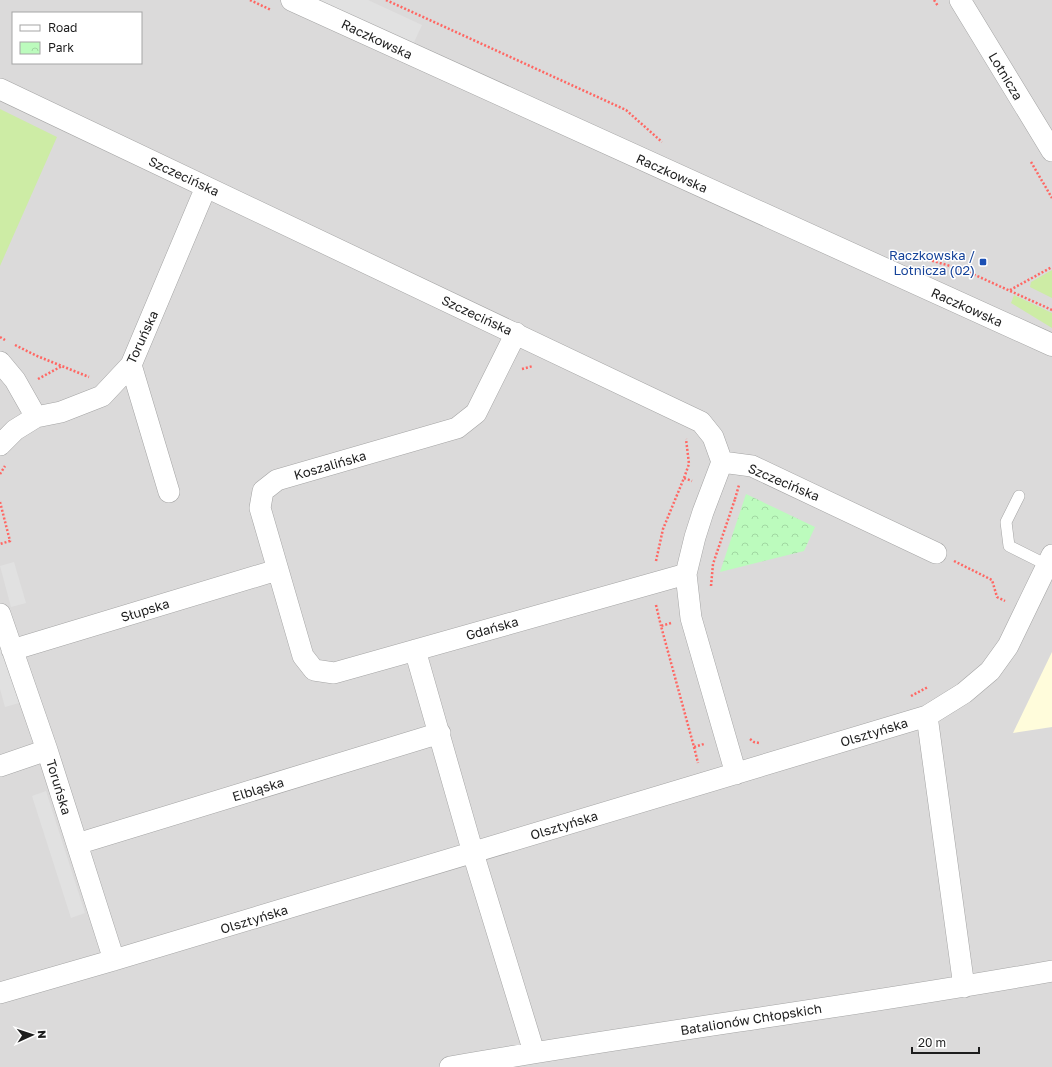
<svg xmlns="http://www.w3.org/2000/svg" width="1052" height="1067" viewBox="0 0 1052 1067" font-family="'Golos Text',sans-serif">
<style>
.residential{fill:#dbdada;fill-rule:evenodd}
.education{fill:#fffcdb}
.grass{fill:#cdeca5}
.park{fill:url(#park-crowns)}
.parking{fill:#e1e1e1}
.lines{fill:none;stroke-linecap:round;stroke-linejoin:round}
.service-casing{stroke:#a4a4a4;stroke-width:12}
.minor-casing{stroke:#a4a4a4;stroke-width:22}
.tertiary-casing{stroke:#a4a4a4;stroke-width:23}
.path{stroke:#ff6763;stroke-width:2.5;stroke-dasharray:2 2;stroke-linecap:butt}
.service{stroke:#fff;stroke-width:11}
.minor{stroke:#fff;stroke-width:21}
.tertiary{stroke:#fff;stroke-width:22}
.transit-dot{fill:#1a4fb4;stroke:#fff;stroke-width:1.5}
.labels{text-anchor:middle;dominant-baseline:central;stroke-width:3;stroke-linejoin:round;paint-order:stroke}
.street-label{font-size:13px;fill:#1d1d1d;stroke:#fff}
.transit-label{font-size:13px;fill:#164399;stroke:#fff;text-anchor:end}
</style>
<defs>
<pattern id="park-crowns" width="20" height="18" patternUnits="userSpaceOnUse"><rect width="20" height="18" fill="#bcfbbd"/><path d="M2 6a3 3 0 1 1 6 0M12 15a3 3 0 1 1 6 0" fill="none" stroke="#a1d7a2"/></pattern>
</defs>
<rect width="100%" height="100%" fill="#efeae2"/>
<path class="residential" d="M0,0H1052V1067H0ZM13,13H141V63H13Z"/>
<path class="education" d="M1052,652V727L1013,733Z"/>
<path class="grass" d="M0,109L57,137L0,266Z
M1052,270V298L1030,287L1031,282Z
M1014,295L1052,313V328L1011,303Z"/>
<path class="park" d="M746,494L815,527L804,551L720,572Z"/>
<path class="parking" d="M292,0H368L422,25L409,53Z
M14,562L26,603L11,607L0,566Z
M0,639L19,703L5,707L0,689Z
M46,791L85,913L71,918L32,796Z"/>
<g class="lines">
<defs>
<path id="service" d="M1019,496L1006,522L1009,546L1047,565"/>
<path id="minor" d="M960,0L1052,151
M0,89L701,422L713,437L722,462L752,466L936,553
M516,333L476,413L457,428L277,480L263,491L260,508L303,656L314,670L334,673L686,574
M0,362L15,380L36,417
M131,365L169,492
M0,445L15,430L36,417L61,412L102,396L131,365L206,187
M722,462L703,512L695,537L686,574L691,618L736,774
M0,614L47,750L114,960
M12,650L277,570
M415,650L473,853L534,1052
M927,716L964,987
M0,766L47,750
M77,844L440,733
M0,993L114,960L927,716L964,693L990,671L1008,646L1052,555
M450,1067C650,1032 852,1007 1052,971"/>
<path id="tertiary" d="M292,0L1052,345"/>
</defs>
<use href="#service" class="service-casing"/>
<use href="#minor" class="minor-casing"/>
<use href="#tertiary" class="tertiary-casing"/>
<path class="path" d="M250,0L271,10
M386,0L626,110L662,142
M934,0L938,6
M1031,162L1052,198
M909,254L964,270L1052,310
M1010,290L1052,267
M0,337L5,340
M15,345L37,356L89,377
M522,369L533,366
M38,379L62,366
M0,474L5,466
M684,478L689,464L686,439
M735,499L739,485
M0,502L10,541L0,544
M656,561L663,529L684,478L692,481
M954,561L992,580L997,597L1005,601
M711,586L713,564L735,499
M656,605L661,626
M671,623L661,626L694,747L704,744
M911,696L928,687
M750,739L754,742L759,743
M694,747L698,763"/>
<use href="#service" class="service"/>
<use href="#minor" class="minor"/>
<use href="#tertiary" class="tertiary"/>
</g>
<rect class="transit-dot" x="979" y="258" width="8" height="8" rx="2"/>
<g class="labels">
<g class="street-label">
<text transform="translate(377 39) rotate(25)">Raczkowska</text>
<text transform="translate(1006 76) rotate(59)">Lotnicza</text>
<text transform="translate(672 173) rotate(24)">Raczkowska</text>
<text transform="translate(184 176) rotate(25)">Szczecińska</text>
<text transform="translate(967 307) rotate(24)">Raczkowska</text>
<text transform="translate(477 315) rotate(25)">Szczecińska</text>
<text transform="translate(142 337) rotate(-65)">Toruńska</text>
<text transform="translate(330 465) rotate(-16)">Koszalińska</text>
<text transform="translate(784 482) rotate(23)">Szczecińska</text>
<text transform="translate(145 610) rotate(-17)">Słupska</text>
<text transform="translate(492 628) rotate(-16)">Gdańska</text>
<text transform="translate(874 732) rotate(-17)">Olsztyńska</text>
<text transform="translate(59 787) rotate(73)">Toruńska</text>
<text transform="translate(258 789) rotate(-17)">Elbląska</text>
<text transform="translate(564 825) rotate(-17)">Olsztyńska</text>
<text transform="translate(254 919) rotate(-17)">Olsztyńska</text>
<text transform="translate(751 1019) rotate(-9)">Batalionów Chłopskich</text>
</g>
<g class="transit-label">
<text x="975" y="255">Raczkowska /<tspan x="975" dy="15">Lotnicza (02)</tspan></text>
</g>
</g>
<rect x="12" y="12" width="130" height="52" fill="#ffffff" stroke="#a5a5a5"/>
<rect x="20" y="25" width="20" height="6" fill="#ffffff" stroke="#a5a5a5"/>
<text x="48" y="32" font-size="12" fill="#1d1d1d">Road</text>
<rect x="20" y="42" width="20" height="12" fill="url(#park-crowns)" stroke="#a5a5a5"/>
<text x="48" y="52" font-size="12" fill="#1d1d1d">Park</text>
<g transform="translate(32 1035) rotate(87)" stroke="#ffffff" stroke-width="3" paint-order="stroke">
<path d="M0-3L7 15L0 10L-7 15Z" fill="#1d1d1d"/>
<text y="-6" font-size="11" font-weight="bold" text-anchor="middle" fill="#1d1d1d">N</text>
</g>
<path d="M912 1047v6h67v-6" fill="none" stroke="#1d1d1d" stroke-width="2"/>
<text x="918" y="1047" font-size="12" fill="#1d1d1d" stroke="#ffffff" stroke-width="3" paint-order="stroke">20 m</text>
</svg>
